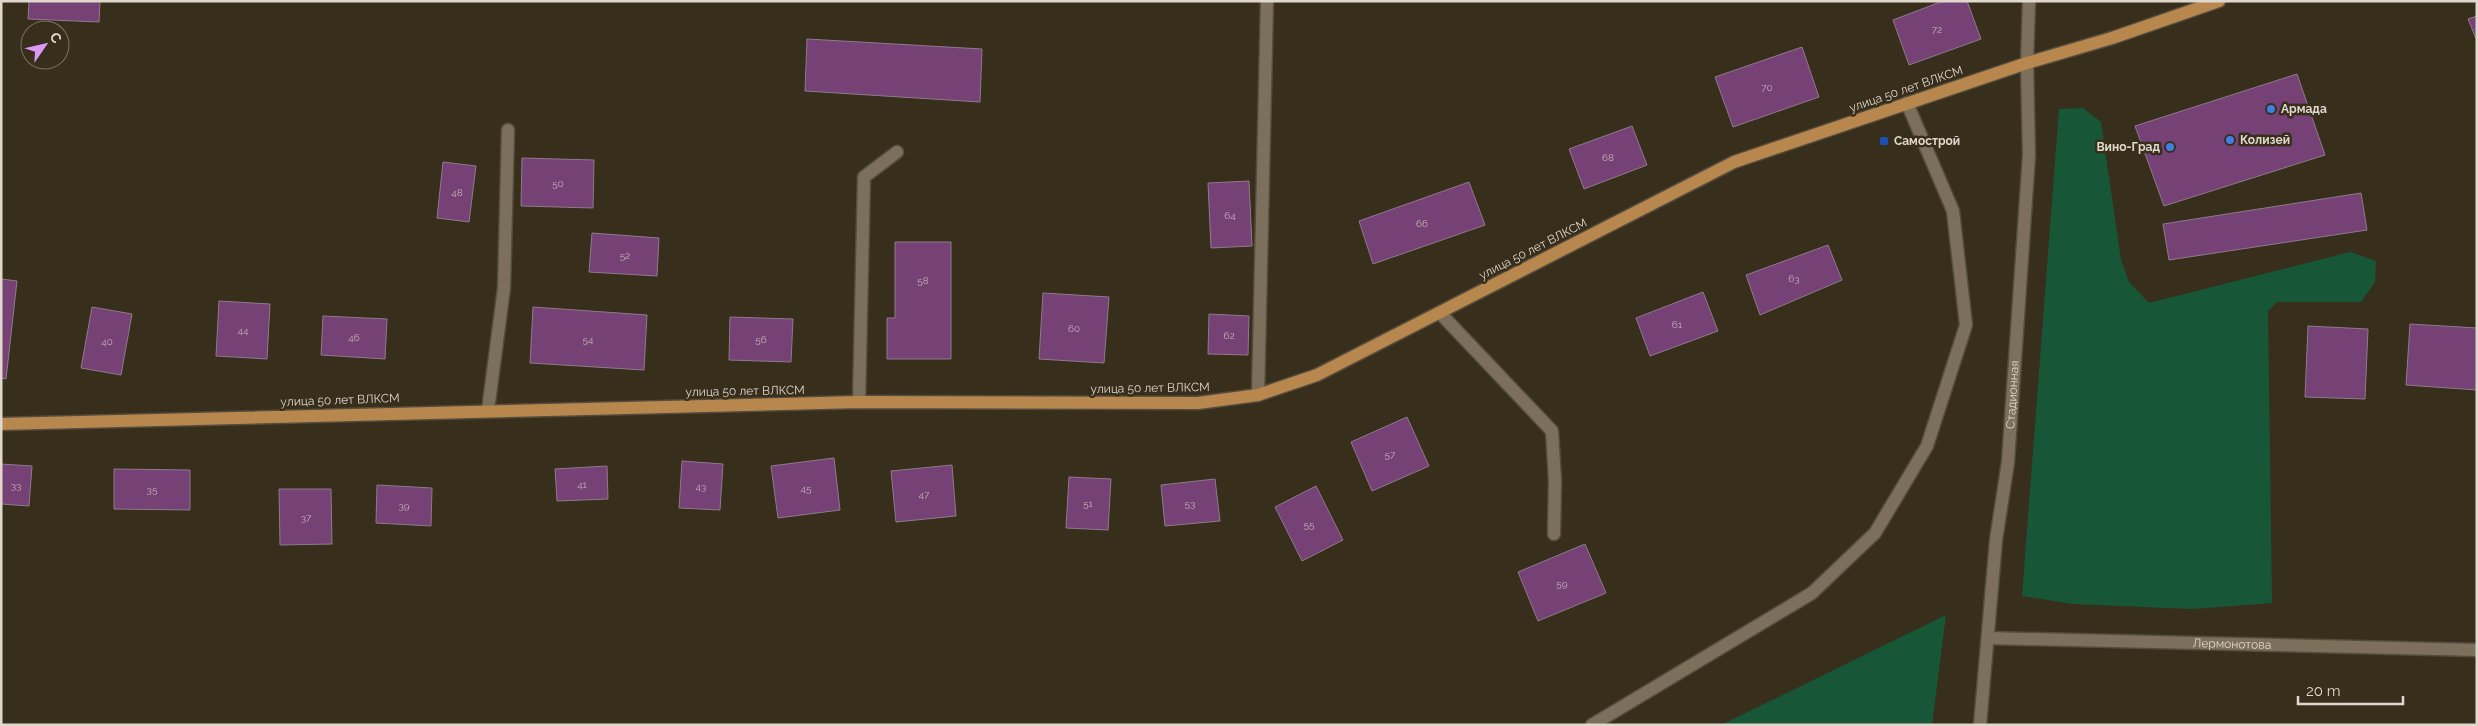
<svg xmlns="http://www.w3.org/2000/svg" width="2478" height="726" viewBox="0 0 2478 726" font-family="Raleway,sans-serif">
<style>
.green{fill:#175738}
.building{fill:#764175;stroke:#8d7b8c}
.lines{fill:none;stroke-linecap:round;stroke-linejoin:round}
.service-casing{stroke:#554c3d;stroke-width:15}
.minor-casing{stroke:#554c3d;stroke-width:15}
.primary-casing{stroke:#554c3d;stroke-width:15}
.service{stroke:#7c705c;stroke-width:12}
.minor{stroke:#7c705c;stroke-width:12}
.primary{stroke:#b7874e;stroke-width:12}
.shop-dot{fill:#3f7fe0;stroke:#382e1c;stroke-width:2}
.transit-dot{fill:#1a4fb4;stroke:#382e1c;stroke-width:2}
.labels{text-anchor:middle;dominant-baseline:central;stroke-width:5;stroke-linejoin:round;paint-order:stroke}
.number-label{font-size:10px;fill:#c5b2b7}
.street-label{font-size:12px;fill:#dfd8cd;stroke:#382e1c}
.poi-label{font-size:12px;font-weight:bold;fill:#dfd8cd;stroke:#382e1c;text-anchor:start}
</style>
<rect width="100%" height="100%" fill="#382e1c"/>
<path class="green" d="M2083,108L2101,122L2121,260L2129,282L2149,303L2350,252L2376,261L2375,282L2361,302H2277L2268,311L2272,603L2192,609L2073,604L2022,596L2059,109Z
M1946,615L1932,725H1721Z"/>
<path class="building" d="M29,1H100L99,22L28,19Z
M1943,1H1967L1981,39L1909,65L1893,20Z
M2477,16V41L2468,19Z
M807,39L982,49L980,102L805,91Z
M1802,47L1819,97L1733,127L1715,77Z
M2297,74L2325,155L2164,206L2135,126Z
M1632,126L1647,165L1584,189L1569,149Z
M522,158L594,160L593,208L521,206Z
M443,162L476,166L469,222L437,218Z
M1249,181L1252,246L1211,248L1208,183Z
M1469,182L1485,225L1373,264L1359,221Z
M2361,193L2367,230L2169,260L2163,224Z
M592,233L659,238L657,276L589,272Z
M895,242H951V359H887V318H895Z
M1828,245L1842,280L1760,315L1746,275Z
M1,279L17,281L6,379L1,378Z
M1703,292L1718,331L1650,356L1636,318Z
M1043,293L1109,297L1104,363L1039,359Z
M219,301L270,304L267,359L216,356Z
M92,307L132,314L121,375L81,368Z
M533,307L647,315L644,370L530,363Z
M1209,314L1249,316L1248,355L1208,354Z
M323,316L387,319L385,359L321,355Z
M730,317L793,319L791,362L729,360Z
M2410,324L2477,328V390L2406,385Z
M2308,326L2368,329L2365,399L2305,397Z
M1407,417L1429,466L1372,491L1351,442Z
M834,458L840,510L778,518L771,466Z
M682,461L723,464L720,510L679,508Z
M1,464L32,466L29,506L1,504Z
M952,465L956,516L896,522L891,471Z
M607,466L608,499L557,501L555,469Z
M114,469L190,470V510L114,509Z
M1069,477L1111,479L1108,530L1066,528Z
M1215,479L1220,521L1165,526L1161,485Z
M377,485L432,488L431,526L376,523Z
M1316,486L1343,540L1302,561L1275,507Z
M279,489H331L332,544L280,545Z
M1585,544L1606,593L1538,621L1518,572Z"/>
<g class="lines">
<defs>
<path id="service" d="M1440,313L1552,431L1555,481L1554,534
M1258,395L1267,1
M859,402L864,177L897,152
M488,410L504,288L508,130
M1592,725L1812,593L1875,533L1927,446L1966,325L1953,211L1907,103"/>
<g id="minor">
<path id="s1" d="M1988,638L2477,650"/>
<path id="s2" d="M1980,725L1996,540L2008,462L2029,155L2027,63L2029,1"/>
</g>
<path id="primary" d="M1,424L859,402L1198,403L1258,395L1317,375L1734,162L2027,63L2112,38L2219,1"/>
</defs>
<use href="#service" class="service-casing"/>
<use href="#minor" class="minor-casing"/>
<use href="#primary" class="primary-casing"/>
<use href="#service" class="service"/>
<use href="#minor" class="minor"/>
<use href="#primary" class="primary"/>
</g>
<g class="shop-dot">
<circle cx="2271" cy="109" r="5"/>
<circle cx="2230" cy="140" r="5"/>
<circle cx="2170" cy="147" r="5"/>
</g>
<rect class="transit-dot" x="1879" y="136" width="10" height="10" rx="2.5"/>
<g class="labels">
<g class="number-label">
<text x="1937" y="29">72</text>
<text x="1767" y="87">70</text>
<text x="1608" y="157">68</text>
<text x="558" y="183">50</text>
<text x="457" y="192">48</text>
<text x="1230" y="215">64</text>
<text x="1422" y="223">66</text>
<text x="625" y="255">52</text>
<text x="1794" y="278">63</text>
<text x="923" y="280">58</text>
<text x="1677" y="324">61</text>
<text x="1074" y="328">60</text>
<text x="243" y="330">44</text>
<text x="1229" y="335">62</text>
<text x="354" y="337">46</text>
<text x="588" y="339">54</text>
<text x="761" y="339">56</text>
<text x="107" y="341">40</text>
<text x="1390" y="454">57</text>
<text x="582" y="484">41</text>
<text x="16" y="485">33</text>
<text x="701" y="486">43</text>
<text x="806" y="488">45</text>
<text x="152" y="489">35</text>
<text x="924" y="494">47</text>
<text x="1088" y="503">51</text>
<text x="1190" y="503">53</text>
<text x="404" y="505">39</text>
<text x="306" y="517">37</text>
<text x="1309" y="524">55</text>
<text x="1562" y="583">59</text>
</g>
<g class="street-label">
<text transform="translate(1906 89) rotate(-19)">улица 50 лет ВЛКСМ</text>
<text transform="translate(1533 249) rotate(-27)">улица 50 лет ВЛКСМ</text>
<text transform="translate(1150 388) rotate(-1)">улица 50 лет ВЛКСМ</text>
<text transform="translate(745 391) rotate(-1)">улица 50 лет ВЛКСМ</text>
<text stroke="none"><textPath href="#s2" startOffset="332">Стадионная</textPath></text>
<text transform="translate(340 400) rotate(-2)">улица 50 лет ВЛКСМ</text>
<text stroke="none"><textPath href="#s1" startOffset="244">Лермонотова</textPath></text>
</g>
<g class="poi-label">
<text x="2281" y="109">Армада</text>
<text x="2240" y="140">Колизей</text>
<text x="1894" y="141">Самострой</text>
<text x="2160" y="147" text-anchor="end">Вино-Град</text>
</g>
</g>
<rect width="2478" height="726" fill="none" stroke="#dfd8cd" stroke-width="5"/>
<g transform="translate(45 45) rotate(56)"><circle r="24" fill="#382e1c" stroke="#7b7263"/>
<path d="M0-4L9 19L0 12L-9 19Z" fill="#db99f6"/>
<text y="-8" font-size="14" font-weight="bold" text-anchor="middle" fill="#dfd8cd">С</text>
</g>
<path d="M2298 696v8h105v-8" fill="none" stroke="#dfd8cd" stroke-width="2.5"/>
<text x="2306" y="696" font-size="15" fill="#dfd8cd" stroke="#382e1c" stroke-width="4" paint-order="stroke">20 m</text>
</svg>
